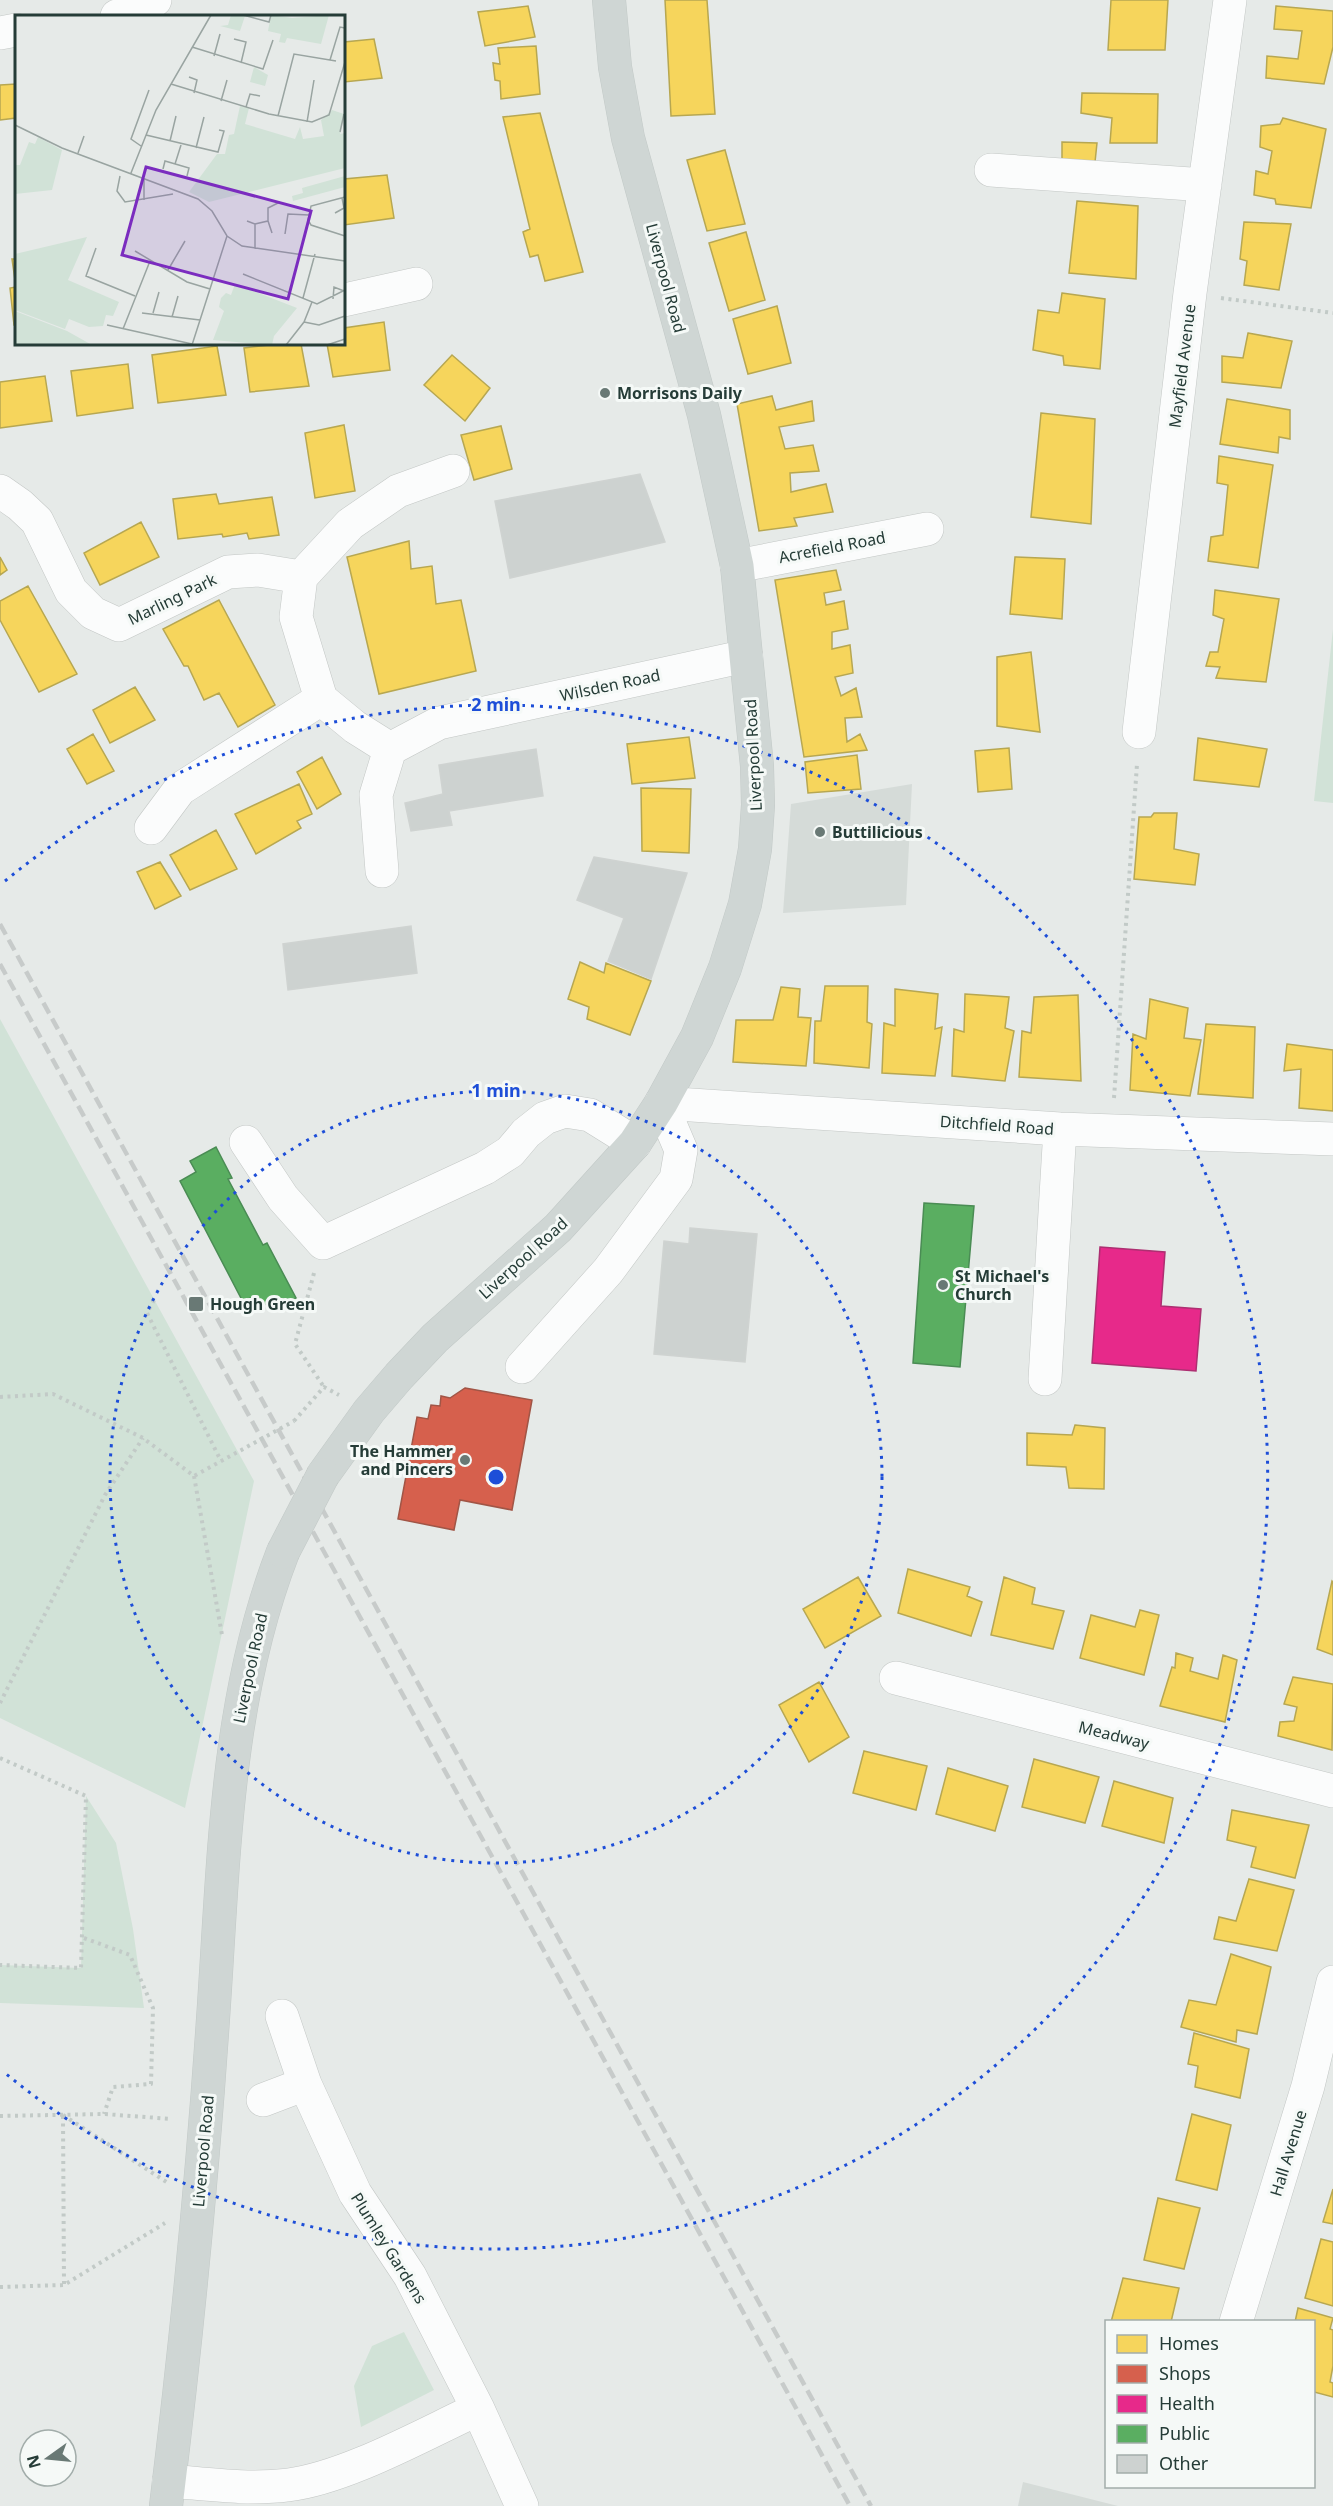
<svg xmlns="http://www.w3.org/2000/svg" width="1333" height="2506" viewBox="0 0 1333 2506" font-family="'Noto Sans',sans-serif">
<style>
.built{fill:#d5dbd8}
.green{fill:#d1e2d7}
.homes{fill:#f6d55c;stroke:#b7a751;stroke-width:1.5}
.shops{fill:#d6604d;stroke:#a15546;stroke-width:1.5}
.health{fill:#e7298a;stroke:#ad2f71;stroke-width:1.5}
.public{fill:#5aae61;stroke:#4a8c54;stroke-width:1.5}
.building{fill:#cdd2d0;stroke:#cfd3d1;stroke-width:1.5}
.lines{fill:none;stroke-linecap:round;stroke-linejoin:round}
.minor-casing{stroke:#c3c7c5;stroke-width:34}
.major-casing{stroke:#c2c9c7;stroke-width:34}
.path{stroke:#c2cac7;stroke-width:4;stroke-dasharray:3 4.5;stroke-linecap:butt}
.minor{stroke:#fbfcfc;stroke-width:33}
.major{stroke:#cfd6d4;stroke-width:33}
.rail{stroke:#c7cbca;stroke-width:4.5;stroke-dasharray:12 6;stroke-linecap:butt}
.major-bridge-casing{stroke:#c2c9c7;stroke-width:34;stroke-linecap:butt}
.path-bridge{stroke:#c2cac7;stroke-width:4;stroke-dasharray:3 4.5;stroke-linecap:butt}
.major-bridge{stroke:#cfd6d4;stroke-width:33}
.ring{fill:none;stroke:#1d4ed8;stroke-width:3;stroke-dasharray:3 6}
.poi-dot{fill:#697975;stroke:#f5f9f7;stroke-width:2}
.labels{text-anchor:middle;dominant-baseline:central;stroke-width:6;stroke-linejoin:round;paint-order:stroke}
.street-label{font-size:16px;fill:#253c37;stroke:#f5f9f7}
.poi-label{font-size:16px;font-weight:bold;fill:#253c37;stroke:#f5f9f7;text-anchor:start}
.inset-road{fill:none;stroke:#99a4a1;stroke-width:1.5}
.view{fill:#7b2cbf;fill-opacity:0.15;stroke:#7b2cbf;stroke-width:3}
.inset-edge{fill:none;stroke:#253c37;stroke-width:3}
.centre{fill:#1d4ed8;stroke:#f5f9f7;stroke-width:3}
.ring-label{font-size:18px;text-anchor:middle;font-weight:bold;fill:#1d4ed8;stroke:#f5f9f7;stroke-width:6;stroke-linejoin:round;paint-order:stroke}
</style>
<rect width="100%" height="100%" fill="#e6eae8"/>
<path class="built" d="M912,784L906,905L783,913L791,804Z
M1023,2482L1118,2506H1018Z"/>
<path class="green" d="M1333,629V803L1314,801Z
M0,1019L254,1481L185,1808L0,1718Z
M86,1796L116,1843L133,1929L144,2008L0,2003V1965L81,1968Z
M404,2332L434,2390L361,2427L354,2386L372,2346Z"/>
<path class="homes" d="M665,0H707L715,114L671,116Z
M1111,0H1168L1165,50H1108Z
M528,6L535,37L485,46L478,12Z
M1276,6L1333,11V47L1324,84L1266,78L1267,56L1298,59L1302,31L1274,29Z
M374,39L382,78L344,82V42Z
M536,46L540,94L501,99L500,81L495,80L493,63L500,64L498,48Z
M16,84V118L0,120V85Z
M1082,93L1158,94L1157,143H1110L1112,118L1081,113Z
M540,113L583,272L545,281L538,255L530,257L523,232L530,229L503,117Z
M1283,118L1326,129L1311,208L1276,204L1275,199L1254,195L1256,171L1268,174L1272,151L1260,147L1261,126L1280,124Z
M1062,142L1097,143L1095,162H1062Z
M725,150L745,224L707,231L687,160Z
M387,175L394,218L344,225V179Z
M1077,201L1138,206L1136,279L1069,273Z
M1244,222L1291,224L1279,290L1244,285L1247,261L1240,259Z
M746,232L765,300L729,311L709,243Z
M12,259H16V325H14L10,288L16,287Z
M1062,293L1105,299L1100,369L1064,365L1063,356L1033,350L1038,310L1059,313Z
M777,306L791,363L748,374L733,319Z
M384,322L390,370L333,377L327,344H344V328Z
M1248,333L1292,341L1281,388L1222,382V356L1243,358Z
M278,344H301L309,386L250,392L244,348Z
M217,346L226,395L158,403L152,355Z
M452,355L490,388L465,421L424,385Z
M128,364L133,408L77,416L71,371Z
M45,376L52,421L0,428V382Z
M772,396L776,410L812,401L814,421L779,427L785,449L813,445L819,471L790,473L791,492L826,484L833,512L794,518L797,526L759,531L737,404Z
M1227,399L1290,410V439L1279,437L1278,453L1220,444Z
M1041,413L1095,419L1091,524L1031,517Z
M344,425L355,491L315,498L305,433Z
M501,426L512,469L474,480L461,435Z
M1219,456L1273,465L1258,568L1208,561L1211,537L1223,535L1228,485L1217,483Z
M216,494L219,504L272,497L279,535L249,539L247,533L223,537L222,534L178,539L173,499Z
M141,522L159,557L100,585L84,553Z
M409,541L411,569L432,566L436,604L461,600L476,671L379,694L347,557Z
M0,557L7,570L0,575Z
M1015,557L1065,559L1062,619L1010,614Z
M836,570L841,590L824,593L826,605L844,601L848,629L832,632V649L850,645L853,673L835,677L841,696L856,688L862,717L845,718L847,742L860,734L867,750L804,757L775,580Z
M28,586L77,674L39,692L0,620V601Z
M1215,590L1279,599L1266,682L1216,678L1220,667L1206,666L1210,652H1218L1224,619L1213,615Z
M219,600L275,705L238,727L219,693L204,700L188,666H184L163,629Z
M1031,652L1040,732L997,726V657Z
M135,687L155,720L110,743L93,710Z
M93,734L114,771L87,784L67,749Z
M689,737L695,778L632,784L627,744Z
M1198,738L1267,749L1259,787L1194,780Z
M1009,748L1012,789L978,792L975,751Z
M857,755L861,789L808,793L805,762Z
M322,757L341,794L317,809L297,772Z
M299,784L312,814L297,821L301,828L256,854L235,814Z
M641,788L691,789L689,853L642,851Z
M1154,813H1177L1174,849L1199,854L1195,885L1134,879L1139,817H1151Z
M216,830L237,869L190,890L170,855Z
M160,862L181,896L155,909L137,872Z
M580,962L604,973L606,963L651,981L630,1035L587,1019L589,1007L568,999Z
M825,986H868L867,1022L872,1024L869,1068L814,1063L815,1021H821Z
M781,987L800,989L798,1017L811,1018L806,1066L733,1062L736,1020H773Z
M895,989L938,994L935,1029L942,1027L935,1076L882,1073L884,1023L895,1026Z
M965,994L1009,997L1005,1028L1014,1031L1005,1081L952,1076L954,1029L964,1032Z
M1078,995L1081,1081L1019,1077L1022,1031L1031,1033L1034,997Z
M1150,999L1188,1008L1184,1038L1201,1040L1190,1096L1130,1090L1133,1034L1146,1039Z
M1206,1024L1255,1027L1253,1098L1198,1094Z
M1287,1044L1333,1050V1111L1299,1108L1301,1069L1284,1071Z
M1075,1425L1105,1428L1104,1489L1069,1488L1066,1467L1027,1465V1433L1072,1435Z
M908,1569L970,1587L967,1596L982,1602L971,1636L898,1613Z
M858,1577L881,1616L825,1648L803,1609Z
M1004,1577L1035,1588L1032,1604L1064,1611L1053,1649L991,1635Z
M1332,1581L1333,1582V1655L1317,1649Z
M1140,1610L1159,1615L1144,1675L1080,1658L1091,1615L1135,1627Z
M1176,1653L1193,1658L1190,1671L1218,1679L1223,1655L1237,1660L1225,1722L1160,1706L1172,1667L1175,1668Z
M1293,1677L1333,1684L1332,1750L1278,1736L1280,1722L1294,1721L1297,1707L1284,1704Z
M819,1682L849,1737L809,1762L779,1705Z
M864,1751L927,1766L916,1810L853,1793Z
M1034,1759L1099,1777L1085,1823L1022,1807Z
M948,1768L1008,1786L995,1831L936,1814Z
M1114,1781L1173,1798L1164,1843L1102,1826Z
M1232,1810L1309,1825L1295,1878L1251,1867L1256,1847L1227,1840Z
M1249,1879L1294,1890L1277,1951L1214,1939L1219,1917L1236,1921Z
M1231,1954L1271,1967L1257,2034L1237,2030L1236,2042L1181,2027L1189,2000L1216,2005Z
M1194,2033L1249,2049L1240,2098L1195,2087L1198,2066L1188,2064Z
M1192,2114L1231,2125L1217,2190L1176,2180Z
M1333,2189V2224L1323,2222Z
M1158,2198L1200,2208L1184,2269L1144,2260Z
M1321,2239L1333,2242V2306L1305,2298Z
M1123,2278L1179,2288L1171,2322H1111Z
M1298,2308L1333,2318L1330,2329L1333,2330V2366L1330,2382L1333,2383V2397L1314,2392V2322H1295Z"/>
<path class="shops" d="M465,1388L532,1400L512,1510L460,1500L454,1530L398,1519L417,1417L428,1419L431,1405L440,1406L441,1396L450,1398Z"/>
<path class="health" d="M1100,1247L1165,1252L1161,1306L1201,1309L1196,1371L1092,1363Z"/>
<path class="public" d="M216,1147L232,1178L228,1179L263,1245L267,1243L296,1298L274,1309L270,1302L256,1309L250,1298L243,1302L180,1181L196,1172L190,1161Z
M924,1203L974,1206L960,1367L913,1363Z"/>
<path class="building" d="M640,474L665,542L510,578L495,501Z
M536,749L543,796L449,811L452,825L411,831L405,803L443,794L439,765Z
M594,857L687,873L651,979L608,961L624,918L577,900Z
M411,926L417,973L288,990L283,944Z
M690,1228L757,1234L745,1362L654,1354L664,1241L689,1244Z"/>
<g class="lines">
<defs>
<path id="minor" d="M117,16L137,14L155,0
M0,33L16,30
M991,170L1205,185
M344,300L416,284
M0,491L20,505L37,521L71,591L93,613L119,625L228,572L258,570L301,577
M737,566L927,529
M1139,732L1190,293L1230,0
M390,749L355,727L321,699L296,617L301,577L350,524L398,491L453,471
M151,828L180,789L321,699
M382,871L376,795L390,749L439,723L746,656
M246,1142L283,1198L323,1243L485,1168L510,1152L526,1133L545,1118L565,1111L590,1115L635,1143
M522,1367L608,1271L676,1179L681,1150L661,1103L1060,1129L1333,1139
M1045,1379L1060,1129
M896,1678L1333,1791
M282,2016L305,2084L355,2193L410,2276L478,2409L522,2506
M263,2100L305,2084
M1236,2322L1308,2086L1333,1982
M169,2481C208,2484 248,2490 288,2485C346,2478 424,2434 478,2409"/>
<path id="major" d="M323,1475L369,1411L399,1376L435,1338L558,1228L635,1143L661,1103L697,1037L725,968L745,904L755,849L758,805L757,766L737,566L704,415L628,138L615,67L609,0
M166,2506C186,2344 202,2182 213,2019C224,1862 225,1701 283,1552"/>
</defs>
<use href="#minor" class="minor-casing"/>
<use href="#major" class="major-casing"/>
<path class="path" d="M1221,298L1333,313
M1114,1098L1137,764
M314,1273L295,1344L324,1387
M154,1300L147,1313L221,1461
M0,1397L53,1394L143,1438L194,1476L234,1454
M294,1421L324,1387L339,1395
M194,1476L222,1635
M0,1703L105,1495L143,1438
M0,1758L86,1796L81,1968L0,1965
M84,1938L130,1955L153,2008L151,2084L113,2087L104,2114
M63,2115L168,2183
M0,2116L104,2114L172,2119
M63,2116L64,2285
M0,2287L64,2285L165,2223"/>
<use href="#minor" class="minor"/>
<use href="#major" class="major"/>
<path class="rail" d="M0,924L871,2506
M0,964L850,2506"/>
<defs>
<path id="major-bridge" d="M283,1552L323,1475"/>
</defs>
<use href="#major-bridge" class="major-bridge-casing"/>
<path class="path-bridge" d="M234,1454L294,1421"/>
<use href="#major-bridge" class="major-bridge"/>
</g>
<g class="ring">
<circle cx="496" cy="1477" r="386"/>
<path d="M5 881A772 772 0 1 1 5 2073"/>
</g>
<g class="poi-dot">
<circle cx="605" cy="393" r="6"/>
<circle cx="820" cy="832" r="6"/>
<circle cx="943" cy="1285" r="6"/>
<rect x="188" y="1296" width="16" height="16" rx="3"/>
<circle cx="465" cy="1460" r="6"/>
</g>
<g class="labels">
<g class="street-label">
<text transform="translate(666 278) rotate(75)">Liverpool Road</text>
<text transform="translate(1182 366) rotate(-83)">Mayfield Avenue</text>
<text transform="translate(832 547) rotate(-11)">Acrefield Road</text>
<text transform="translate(172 599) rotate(-26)">Marling Park</text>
<text transform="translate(610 685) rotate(-12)">Wilsden Road</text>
<text transform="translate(753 755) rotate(-93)">Liverpool Road</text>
<text transform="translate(997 1125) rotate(4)">Ditchfield Road</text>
<text transform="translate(523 1258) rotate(-42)">Liverpool Road</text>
<text transform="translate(250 1668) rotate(-78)">Liverpool Road</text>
<text transform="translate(1114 1735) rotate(14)">Meadway</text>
<text transform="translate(203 2151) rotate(-85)">Liverpool Road</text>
<text transform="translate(1288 2153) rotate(-73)">Hall Avenue</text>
<text transform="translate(389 2248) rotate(58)">Plumley Gardens</text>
</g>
<g class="poi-label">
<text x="617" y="393">Morrisons Daily</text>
<text x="832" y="832">Buttilicious</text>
<text x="955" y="1276">St Michael's<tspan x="955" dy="18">Church</tspan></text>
<text x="210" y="1304">Hough Green</text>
<text x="453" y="1451" text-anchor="end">The Hammer<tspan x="453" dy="18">and Pincers</tspan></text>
</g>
</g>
<g transform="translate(15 15)">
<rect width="330" height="330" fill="#e6eae8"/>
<path d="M216,0L230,1L225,16L205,11L213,10ZM256,0L277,3L314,0L306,29L272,23L270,28L264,27L266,19L253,16ZM239,52L253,60L250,71L235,67ZM225,91L234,93L230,109L280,124L285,112L288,124L309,121L306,105L317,95L329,99L325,119L330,118V153L194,187L174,177L202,139H210L214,120L219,119ZM23,122L47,135L37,175L0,179V150H5L14,127L20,129ZM330,161V172L278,186L277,181L288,178L287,173ZM72,222L53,265L104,287L98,301L91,300L88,311L74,312L54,304L50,314L0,295V239ZM220,269L282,293L259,321L257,330L198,325L209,296L204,292L206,283L211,278L216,280ZM0,296L52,316L77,330H0Z" fill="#d1e2d7"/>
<path class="inset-road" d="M228,0L254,7L256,0M219,24L231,27L226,48M177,32L248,54L258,25M199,41L205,19M315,45L325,12L330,13M174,62L182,65L179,78M156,69L254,99L297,107L314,100L330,47M206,86L212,65M231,92L235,79L245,81M263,101L279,39L321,46M292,107L299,65M0,110L47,133L183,184L197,196L212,221L227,231L330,246M325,117L329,99M131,120L203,137L209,116L204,115M155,126L161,101M126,131L116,124L134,75M181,133L189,102M63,138L69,121M160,149L166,130M148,154L150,146L174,153L172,161M116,158L141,95L196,0M105,161L102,176L110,187L158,179M330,182L296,191L293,205L296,210L330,221M129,185V164M320,198L329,193L327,183M232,206L240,209V234M253,206V193L265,187M240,209L253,206L257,218M270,219L273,199L294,200M81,233L71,261L120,281M120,236L172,267L195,274M153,255L170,226M228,259L302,289L330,275M288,283L300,239M318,284L319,272L329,276M127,298L185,305M138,298L144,277M157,302L163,281M289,307L304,310L330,301M92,310L177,329M108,314L135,246M177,330L212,221M271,330L289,307L297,287M312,330L330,324"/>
<path class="view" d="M131,152L296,196L273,284L107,240Z"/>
<rect width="330" height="330" class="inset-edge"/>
</g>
<circle cx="496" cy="1477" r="9" class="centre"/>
<g class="ring-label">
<text x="496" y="711">2 min</text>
<text x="496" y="1097">1 min</text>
</g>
<rect x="1105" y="2320" width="210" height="168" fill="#f5f9f7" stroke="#a2adaa" stroke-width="1.5"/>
<rect x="1117" y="2335" width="30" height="18" fill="#f6d55c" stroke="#a2adaa" stroke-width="1.5"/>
<text x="1159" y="2350" font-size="18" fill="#253c37">Homes</text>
<rect x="1117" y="2365" width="30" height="18" fill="#d6604d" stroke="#a2adaa" stroke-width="1.5"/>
<text x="1159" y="2380" font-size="18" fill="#253c37">Shops</text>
<rect x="1117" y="2395" width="30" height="18" fill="#e7298a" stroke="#a2adaa" stroke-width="1.5"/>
<text x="1159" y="2410" font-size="18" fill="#253c37">Health</text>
<rect x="1117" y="2425" width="30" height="18" fill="#5aae61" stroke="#a2adaa" stroke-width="1.5"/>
<text x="1159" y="2440" font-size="18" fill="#253c37">Public</text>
<rect x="1117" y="2455" width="30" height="18" fill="#cdd2d0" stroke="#a2adaa" stroke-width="1.5"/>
<text x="1159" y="2470" font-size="18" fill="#253c37">Other</text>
<g transform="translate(48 2458) rotate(255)"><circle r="28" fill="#f5f9f7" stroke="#a2adaa" stroke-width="1.5"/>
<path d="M0-4.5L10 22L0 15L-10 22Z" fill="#697975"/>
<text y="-9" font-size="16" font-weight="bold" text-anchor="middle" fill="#253c37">N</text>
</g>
</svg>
